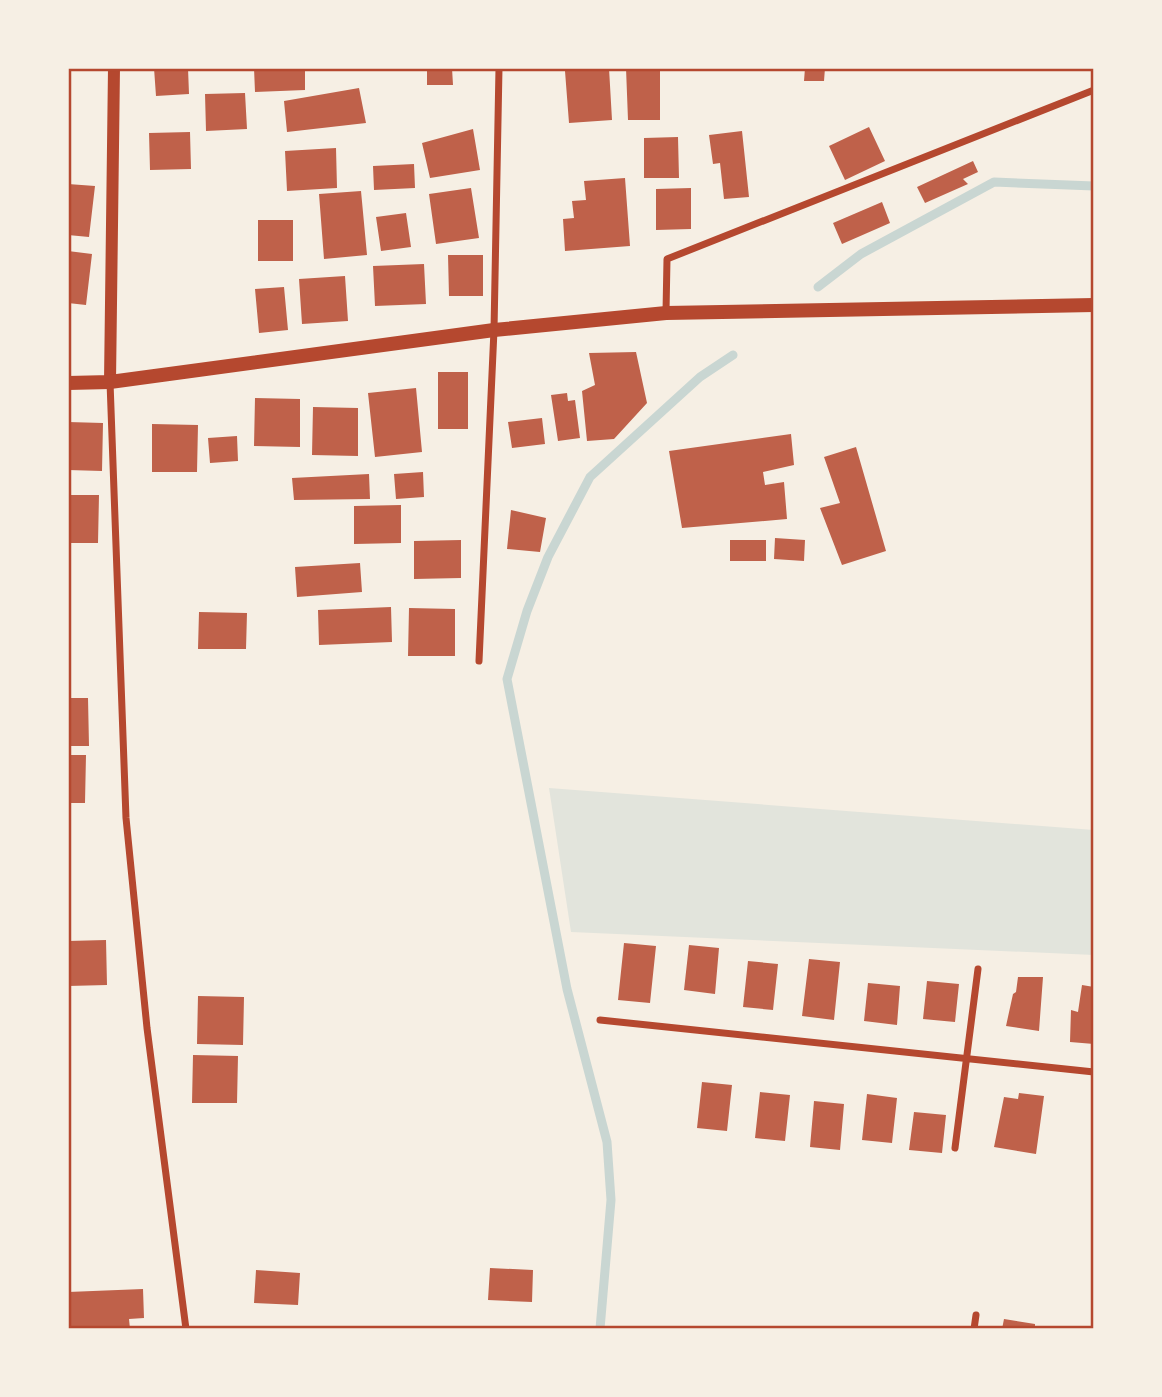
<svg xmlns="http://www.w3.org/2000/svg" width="1162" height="1397" viewBox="0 0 1162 1397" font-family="'Nunito Sans',sans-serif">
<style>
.green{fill:#e2e4dc}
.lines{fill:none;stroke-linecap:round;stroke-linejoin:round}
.stream{stroke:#c9d6d2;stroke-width:9}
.building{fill:#bf614a}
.minor{stroke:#b5482f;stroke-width:7}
.tertiary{stroke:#b5482f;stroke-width:12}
.secondary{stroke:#b5482f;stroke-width:14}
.neatline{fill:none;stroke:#b5482f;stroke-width:2.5}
</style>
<rect width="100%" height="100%" fill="#f6efe4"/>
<path class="green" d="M549,788L1094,830V955L571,932Z"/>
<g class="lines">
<path class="stream" d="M818,287L861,254L994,182L1094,186
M600,1329L611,1200L607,1142L567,989L507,679L527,611L548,557L590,477L700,377L733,355"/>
</g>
<path class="building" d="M154,68H188L189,94L156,96Z
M254,68H305V90L255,92Z
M427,68H452L453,85H427Z
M609,68L612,120L569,123L565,71Z
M626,68H660V120H628Z
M805,68H825L824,81H804Z
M359,88L366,123L287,132L284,101Z
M245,93L247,129L206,131L205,94Z
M869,127L885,161L845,180L829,146Z
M473,129L480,170L430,178L422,143Z
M742,131L749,197L724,199L720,163L713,164L709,135Z
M190,132L191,169L150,170L149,133Z
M678,137L679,178H644V138Z
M336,148L337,188L287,191L285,151Z
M973,161L978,172L963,179L968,184L925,203L917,187Z
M414,164L415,188L374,190L373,166Z
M625,178L630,246L565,251L563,219L574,218L572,201L586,200L584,181Z
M68,184L95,186L89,237L68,235Z
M471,188L479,238L436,244L429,194Z
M691,188V229L656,230V189Z
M361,191L367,255L324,259L319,194Z
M882,202L890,223L842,244L833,223Z
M406,213L411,247L381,251L376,217Z
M258,220H293V261H258Z
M68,251L92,254L86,305L68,303Z
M448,255H483V296H449Z
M424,264L426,304L375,306L373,266Z
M345,276L348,321L302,324L299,279Z
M284,287L288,330L259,333L255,289Z
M636,352L647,403L614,439L587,441L582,391L595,385L589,353Z
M438,372H468V429H438Z
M416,388L422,452L375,457L368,393Z
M567,393L568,401L575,400L580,438L558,441L551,395Z
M255,398L300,399V447L254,446Z
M313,407L358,408V456L312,455Z
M542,418L545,444L512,448L508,422Z
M68,422L103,423L102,471L68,470Z
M152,424L198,425L197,472H152Z
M791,434L794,465L763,472L765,485L784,482L787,519L682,528L669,451Z
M237,436L238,461L210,463L208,438Z
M856,447L886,551L842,565L820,508L840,503L824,457Z
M423,472L424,497L396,499L394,474Z
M369,474L370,499L294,500L292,478Z
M68,495H99L98,543H68Z
M401,505V543L354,544V506Z
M511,510L546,518L540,552L507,549Z
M775,538L805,540L804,561L774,559Z
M461,540V578L414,579V541Z
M730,540H766V561H730Z
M360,563L362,592L297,597L295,567Z
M391,607L392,642L319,645L318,610Z
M409,608L455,609V656H408Z
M199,612L247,613L246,649H198Z
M68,698H88L89,746H68Z
M68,755H86L85,803H68Z
M106,940L107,985L68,986V941Z
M624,943L656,946L650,1003L618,1000Z
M689,945L719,948L715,994L684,990Z
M809,959L840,962L834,1020L802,1016Z
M748,961L778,964L773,1010L743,1007Z
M1018,977H1043L1039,1031L1006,1026L1013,994L1016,992Z
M927,981L959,984L955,1022L923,1019Z
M868,983L900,986L897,1025L864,1021Z
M1082,985L1094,987V1044L1070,1042L1071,1010L1078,1012Z
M198,996L244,997L243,1045L197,1044Z
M193,1055L238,1056L237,1103H192Z
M702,1082L732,1085L727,1131L697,1128Z
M760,1092L790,1095L785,1141L755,1138Z
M1019,1093L1044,1096L1036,1154L994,1147L1004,1097L1018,1099Z
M867,1094L897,1098L892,1143L862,1140Z
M814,1101L844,1104L840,1150L810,1147Z
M914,1112L946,1115L942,1153L909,1150Z
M490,1268L533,1270L532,1302L488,1300Z
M256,1270L300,1273L298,1305L254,1303Z
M143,1289L144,1318L129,1319L130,1329H68V1292Z
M1004,1319L1035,1324V1329H1002Z"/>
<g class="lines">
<path class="minor" d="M666,312L667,259L1094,90
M110,382L126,818L147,1028L186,1329
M479,661L494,330L499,68
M600,1020L1094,1072
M955,1148L978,969
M974,1329L976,1315"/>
<path class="tertiary" d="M110,382L114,68"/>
<path class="secondary" d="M68,383L110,382L494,330L666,313L1094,305"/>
</g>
<rect width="1162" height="1397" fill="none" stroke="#f6efe4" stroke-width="140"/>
<rect x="70" y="70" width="1022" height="1257" class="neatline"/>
</svg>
